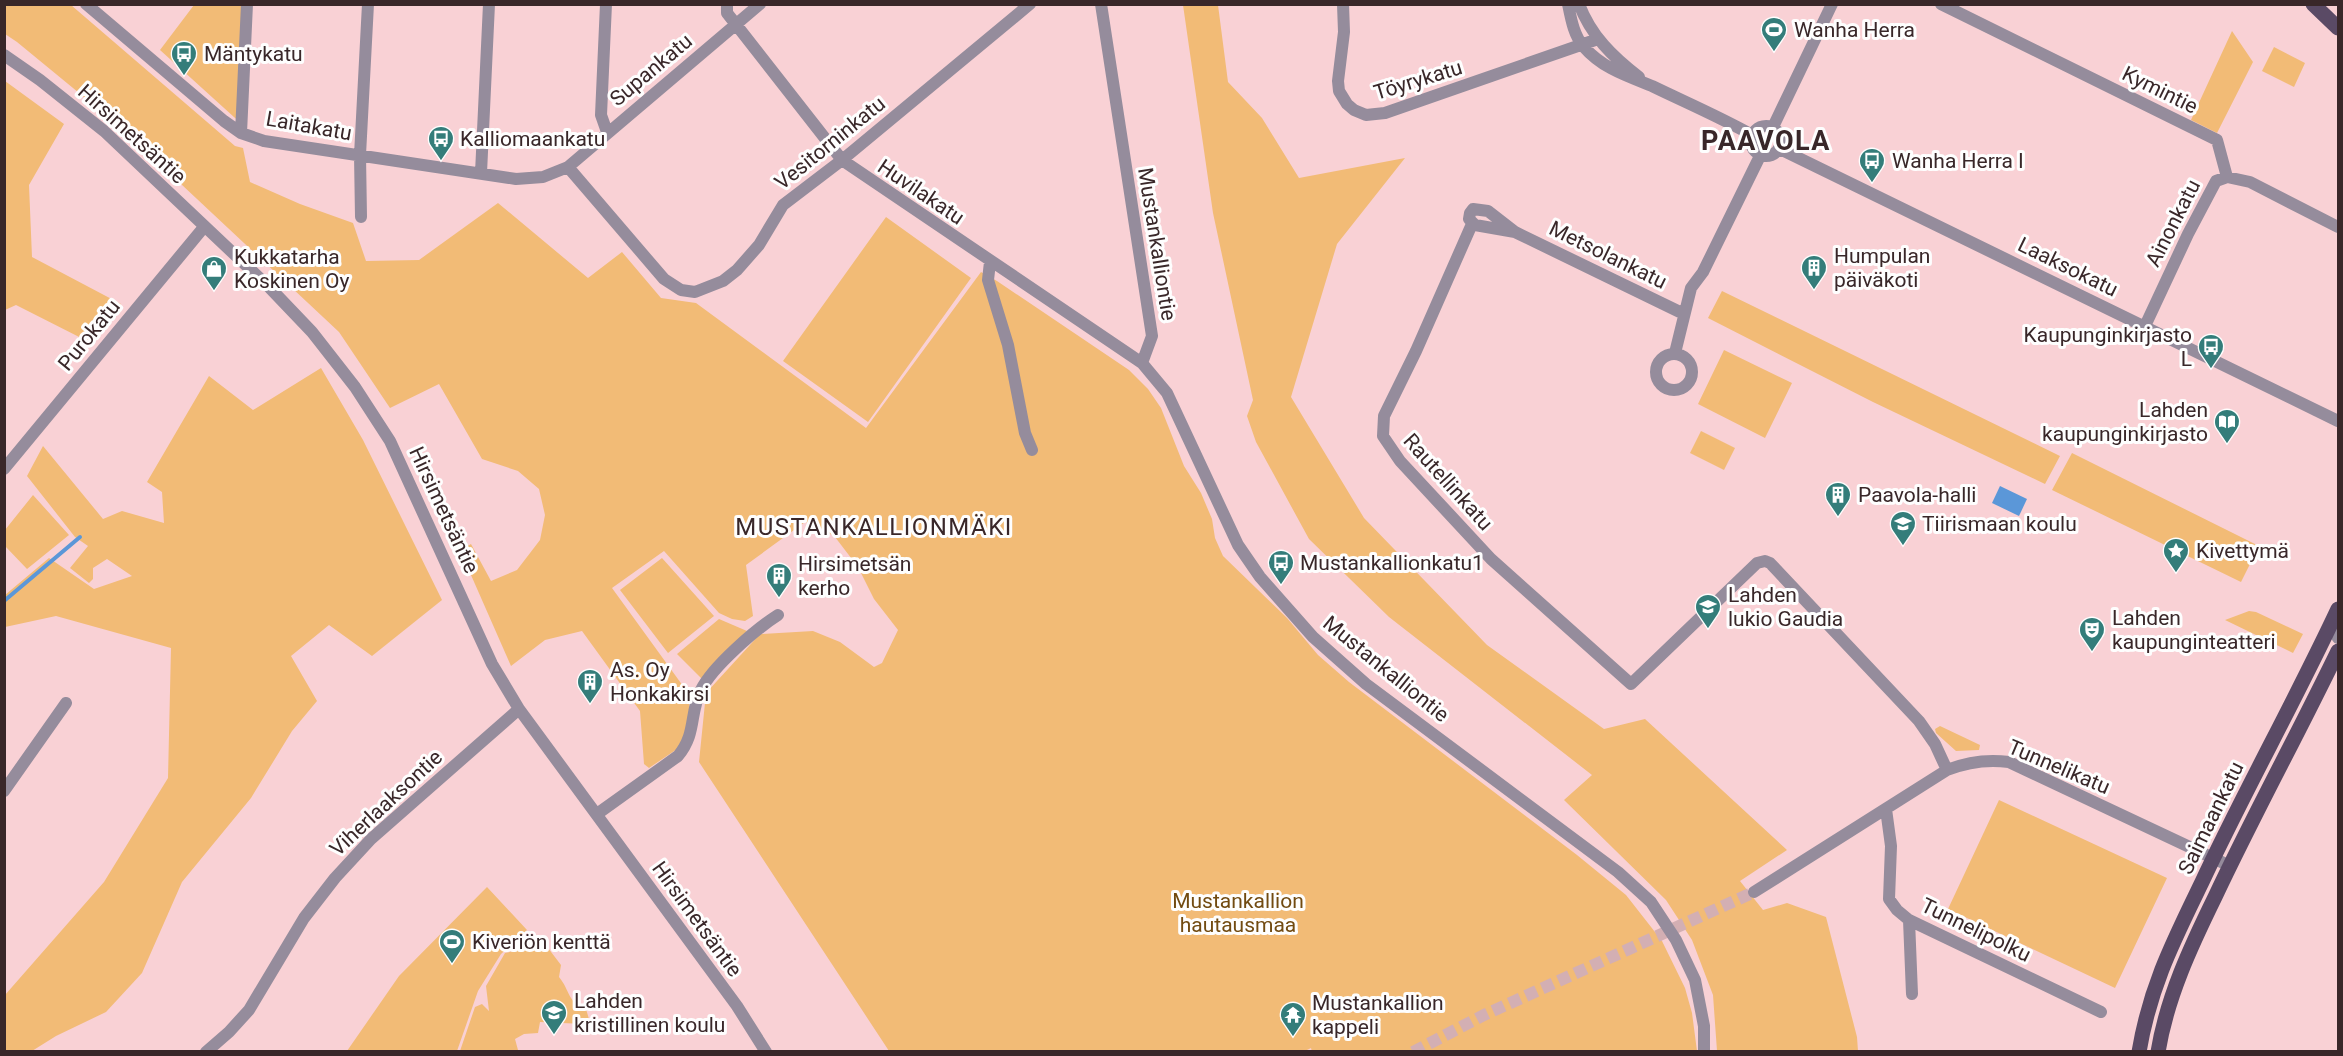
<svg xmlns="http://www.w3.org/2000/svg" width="2343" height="1056" viewBox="0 0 2343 1056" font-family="Roboto,sans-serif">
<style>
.green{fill:#f2bb76}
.water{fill:#5b97d8}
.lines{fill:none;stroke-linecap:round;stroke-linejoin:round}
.stream{stroke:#5b97d8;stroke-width:4}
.minor-tunnel{stroke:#d3afb3;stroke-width:12;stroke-dasharray:12 6;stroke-linecap:butt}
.minor{stroke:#958c9c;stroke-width:12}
.major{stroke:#5a4a65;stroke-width:15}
.labels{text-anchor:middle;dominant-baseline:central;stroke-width:6;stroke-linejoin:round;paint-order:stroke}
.poi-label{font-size:21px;fill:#392729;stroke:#fefefe;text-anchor:start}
.street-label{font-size:21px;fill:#392729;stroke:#fefefe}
.park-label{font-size:21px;fill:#724b11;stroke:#fefefe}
.quarter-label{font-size:24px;letter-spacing:1.5px;fill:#392729;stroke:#fefefe}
.district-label{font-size:27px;font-weight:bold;letter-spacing:1.5px;fill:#392729;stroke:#fefefe}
</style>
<rect width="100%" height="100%" fill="#f9d1d5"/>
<path class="green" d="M4,5H71L235,146L243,148L250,182L300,204L353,223L366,261L419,260L498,203L588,278L622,252L661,298L696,303L866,428L981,272L997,281L1129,370L1148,389L1161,408L1184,466L1201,493L1212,519L1215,538L1223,556L1287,618L1318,655L1349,682L1577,855L1626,895L1662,941L1685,988L1692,1013L1697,1051L1312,1052L1311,1048L1303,1052L889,1051L699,762L706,693L760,634L813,631L840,642L874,667L882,663L898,630L874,599L858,567L835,537L814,524L805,522L746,565L753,616L745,621L732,619L719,613L664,551L612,588L683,686C693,707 692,722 686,743L649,768L644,764L640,711L582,631L545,640L511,666L460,550L471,544L491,581L517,570L540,540L545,515L539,489L518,471L482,459L439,384L390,408L339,332L118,125L17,42L5,34Z
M194,5H252L245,127L160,50Z
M1183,5H1218L1228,82L1262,118L1299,178L1405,158L1337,244L1291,397L1364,518L1487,645L1604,729L1645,719L1787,850L1740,881L1763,910L1787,903L1826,917L1857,1037L1858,1051H1717L1713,995L1692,940L1666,900L1564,800L1592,775L1389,617L1309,539L1256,442L1247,416L1253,400L1213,213Z
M2232,31L2253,62L2217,133L2191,120Z
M2274,47L2305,63L2294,87L2262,71Z
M5,81L64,124L29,185L32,257L121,304L93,344L16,305L5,310Z
M886,217L971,278L868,422L783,361Z
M1722,291L2060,456L2045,484L1873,402L1708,318Z
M1724,350L1792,383L1765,438L1698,404Z
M321,368L363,440L442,600L372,656L329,625L291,656L317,701L292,731L251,798L182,882L142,973L106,1012L56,1036L32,1051H5V995L104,882L168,778L171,648L56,616L5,627V595L49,558L94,589L132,576L107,559L93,568V579L89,583L70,568L88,546L75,537L27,476L43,446L103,519L122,511L164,523L162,492L147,482L209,376L253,410Z
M1701,431L1735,448L1724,470L1690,453Z
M2072,453L2259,546L2241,582L2052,490Z
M33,495L69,535L27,569L5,546V530Z
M662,558L714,616L668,653L620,590Z
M2249,611L2256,612L2303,634L2293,653L2225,620Z
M719,619L747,631L702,679L677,654Z
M1940,726L1980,745L1979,750L1956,751L1936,733L1935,729Z
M1999,800L2167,878L2115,988L1948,909Z
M487,887L527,930L501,954L478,991L457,1051H347L399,976Z
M545,944L561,965L559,977C570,990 568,1004 586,1009L589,1019L584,1024L540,1022L538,1033L524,1034L515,1039L518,1050L460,1051L475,1007L482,1004L489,1011L486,986L505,953Z"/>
<path class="water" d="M2000,486L2027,499L2019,516L1992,503Z"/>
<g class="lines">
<path class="stream" d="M4,601L80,537"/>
<path class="minor-tunnel" d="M1413,1052L1484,1015L1754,892"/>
<path class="minor" d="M86,4L224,121L241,133L264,141L516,179L543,177L568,167L760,4
M606,4L601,115L607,132
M727,4V13L842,160L1142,363L1167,393L1238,545L1260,577L1313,637L1366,684L1618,872L1651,902L1676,940L1695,980L1704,1026V1052
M1101,4L1152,336L1142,363
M1343,4L1344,32L1338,81L1339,91L1347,104L1354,110L1366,115L1385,113L1598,39
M1568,4C1571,19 1574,36 1584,47C1602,68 1627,76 1652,86C1685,102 1720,117 1752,135
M1579,4C1591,36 1613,57 1639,77
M1941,4L2217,140L2227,177
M4,55L40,80L104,131L270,288L312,332L355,387L390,441L492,664L519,709L737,1006L766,1052
M1751 141a15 15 0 1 1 30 0a15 15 0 1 1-30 0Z
M1773,127L1832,4
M241,133L247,4
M1780,149L2338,421
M568,167L664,279L681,290L695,292L723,281L737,270L759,245L783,205L842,160L1030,4
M481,173L489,4
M361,217L360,155L368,4
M1472,224L1416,351L1384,416L1383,436L1400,461L1491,559L1631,684L1757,563L1765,561L1770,563L1919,721L1935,744L1947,770
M1515,232L1488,211L1473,209L1470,213L1469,219L1475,225L1515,232L1684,314
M990,262L988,280L1008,345L1025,433L1032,450
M2145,326L2188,234L2216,181L2227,177L2250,182L2338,227
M1675,353L1691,288L1703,272L1760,156
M1656 372a18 18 0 1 1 36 0a18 18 0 1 1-36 0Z
M4,469L204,227
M2333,621V630L2338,638
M4,791L66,703
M1886,809L1891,846L1889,899L1897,910L1909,920L2101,1012
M597,814L678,756C697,733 689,714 701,690C712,667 756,629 778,615
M1754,892L1947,770C1967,762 1987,759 2009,762L2230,866
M1909,920L1912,994
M206,1052L229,1032L249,1010L304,918L335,878L371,839L519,709"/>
<path class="major" d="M2313,4L2338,28
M2139,1052C2150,986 2174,940 2202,882C2245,790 2295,701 2338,609
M2158,1052C2167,997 2191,946 2215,897C2254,814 2298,734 2338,651"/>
</g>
<defs>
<symbol id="stadium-pin" viewBox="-11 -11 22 30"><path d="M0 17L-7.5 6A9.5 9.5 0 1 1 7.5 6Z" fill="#347d7a" stroke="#fefefe"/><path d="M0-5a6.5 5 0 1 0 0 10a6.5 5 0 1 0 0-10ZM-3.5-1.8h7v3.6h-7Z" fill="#fff"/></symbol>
<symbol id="bus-pin" viewBox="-11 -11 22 30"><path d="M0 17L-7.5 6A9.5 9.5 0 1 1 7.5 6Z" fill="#347d7a" stroke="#fefefe"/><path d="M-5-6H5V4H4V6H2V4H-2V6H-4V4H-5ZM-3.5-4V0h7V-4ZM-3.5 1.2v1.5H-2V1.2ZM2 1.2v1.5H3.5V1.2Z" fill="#fff"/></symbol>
<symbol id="building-pin" viewBox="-11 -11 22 30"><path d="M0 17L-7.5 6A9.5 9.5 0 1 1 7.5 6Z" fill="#347d7a" stroke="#fefefe"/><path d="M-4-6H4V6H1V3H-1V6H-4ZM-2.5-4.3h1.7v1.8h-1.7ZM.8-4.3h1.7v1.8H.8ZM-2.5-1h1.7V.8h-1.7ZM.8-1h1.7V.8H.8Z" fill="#fff"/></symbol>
<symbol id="shop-pin" viewBox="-11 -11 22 30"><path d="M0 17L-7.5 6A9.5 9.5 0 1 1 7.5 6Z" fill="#347d7a" stroke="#fefefe"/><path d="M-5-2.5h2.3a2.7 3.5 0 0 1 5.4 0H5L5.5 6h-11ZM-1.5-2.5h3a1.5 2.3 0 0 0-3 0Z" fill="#fff"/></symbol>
<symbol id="library-pin" viewBox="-11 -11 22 30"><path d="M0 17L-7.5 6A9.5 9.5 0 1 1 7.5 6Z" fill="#347d7a" stroke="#fefefe"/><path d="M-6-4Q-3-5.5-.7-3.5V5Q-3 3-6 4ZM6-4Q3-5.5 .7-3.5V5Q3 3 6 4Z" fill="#fff"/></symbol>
<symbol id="school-pin" viewBox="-11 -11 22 30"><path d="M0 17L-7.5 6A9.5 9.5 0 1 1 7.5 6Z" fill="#347d7a" stroke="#fefefe"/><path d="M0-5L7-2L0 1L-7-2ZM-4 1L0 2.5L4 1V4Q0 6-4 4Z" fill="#fff"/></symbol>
<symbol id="sight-pin" viewBox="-11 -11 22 30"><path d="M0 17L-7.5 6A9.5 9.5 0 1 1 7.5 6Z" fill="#347d7a" stroke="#fefefe"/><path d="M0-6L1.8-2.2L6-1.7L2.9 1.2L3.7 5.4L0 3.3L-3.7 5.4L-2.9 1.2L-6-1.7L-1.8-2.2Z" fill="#fff"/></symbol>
<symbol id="theatre-pin" viewBox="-11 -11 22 30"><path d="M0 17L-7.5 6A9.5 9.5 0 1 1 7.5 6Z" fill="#347d7a" stroke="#fefefe"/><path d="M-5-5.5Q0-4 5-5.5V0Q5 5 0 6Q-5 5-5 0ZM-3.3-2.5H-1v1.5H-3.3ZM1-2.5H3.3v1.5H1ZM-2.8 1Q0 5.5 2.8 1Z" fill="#fff"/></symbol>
<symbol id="temple-pin" viewBox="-11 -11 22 30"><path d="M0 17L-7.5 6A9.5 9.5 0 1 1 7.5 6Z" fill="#347d7a" stroke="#fefefe"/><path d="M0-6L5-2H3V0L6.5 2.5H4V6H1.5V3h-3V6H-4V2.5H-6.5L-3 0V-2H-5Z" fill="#fff"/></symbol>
</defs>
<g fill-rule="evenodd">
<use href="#stadium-pin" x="1759" y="15" width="30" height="40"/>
<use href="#bus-pin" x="169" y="39" width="30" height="40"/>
<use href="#bus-pin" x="426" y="124" width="30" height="40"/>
<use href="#bus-pin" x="1857" y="146" width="30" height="40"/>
<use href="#building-pin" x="1799" y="253" width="30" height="40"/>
<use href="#shop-pin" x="199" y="254" width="30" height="40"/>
<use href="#bus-pin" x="2196" y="332" width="30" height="40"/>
<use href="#library-pin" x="2212" y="407" width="30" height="40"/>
<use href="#building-pin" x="1823" y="480" width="30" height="40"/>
<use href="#school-pin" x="1888" y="509" width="30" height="40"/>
<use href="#sight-pin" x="2161" y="536" width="30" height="40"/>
<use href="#bus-pin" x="1266" y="548" width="30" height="40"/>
<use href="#building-pin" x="764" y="561" width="30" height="40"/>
<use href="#school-pin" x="1693" y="592" width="30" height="40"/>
<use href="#theatre-pin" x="2077" y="615" width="30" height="40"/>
<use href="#building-pin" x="575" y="667" width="30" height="40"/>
<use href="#stadium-pin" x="437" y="927" width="30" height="40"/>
<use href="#school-pin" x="539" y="998" width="30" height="40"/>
<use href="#temple-pin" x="1278" y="1000" width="30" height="40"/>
</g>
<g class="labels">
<g class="poi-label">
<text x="1794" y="30">Wanha Herra</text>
<text x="204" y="54">Mäntykatu</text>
<text x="460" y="139">Kalliomaankatu</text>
<text x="1892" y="161">Wanha Herra I</text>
<text x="1834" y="256">Humpulan<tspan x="1834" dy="24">päiväkoti</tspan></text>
<text x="234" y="257">Kukkatarha<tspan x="234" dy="24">Koskinen Oy</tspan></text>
<text x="2192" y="335" text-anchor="end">Kaupunginkirjasto<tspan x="2192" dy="24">L</tspan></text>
<text x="2208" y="410" text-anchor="end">Lahden<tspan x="2208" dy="24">kaupunginkirjasto</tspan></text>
<text x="1858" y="495">Paavola-halli</text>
<text x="1922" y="524">Tiirismaan koulu</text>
<text x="2196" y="551">Kivettymä</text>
<text x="1300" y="563">Mustankallionkatu1</text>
<text x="798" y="564">Hirsimetsän<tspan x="798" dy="24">kerho</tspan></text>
<text x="1728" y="595">Lahden<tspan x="1728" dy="24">lukio Gaudia</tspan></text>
<text x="2112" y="618">Lahden<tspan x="2112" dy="24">kaupunginteatteri</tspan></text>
<text x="610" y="670">As. Oy<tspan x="610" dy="24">Honkakirsi</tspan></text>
<text x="472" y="942">Kiveriön kenttä</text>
<text x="574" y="1001">Lahden<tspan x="574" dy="24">kristillinen koulu</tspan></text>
<text x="1312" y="1003">Mustankallion<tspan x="1312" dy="24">kappeli</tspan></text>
</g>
<g class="street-label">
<text transform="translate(651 70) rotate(-40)">Supankatu</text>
<text transform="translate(1418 80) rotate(-17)">Töyrykatu</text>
<text transform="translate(2160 90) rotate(26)">Kymintie</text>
<text transform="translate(309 126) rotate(10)">Laitakatu</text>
<text transform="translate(132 134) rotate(42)">Hirsimetsäntie</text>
<text transform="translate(830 143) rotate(-39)">Vesitorninkatu</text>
<text transform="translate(921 192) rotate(34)">Huvilakatu</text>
<text transform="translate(2173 223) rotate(-63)">Ainonkatu</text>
<text transform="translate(1157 244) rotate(81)">Mustankalliontie</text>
<text transform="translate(1608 255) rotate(26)">Metsolankatu</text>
<text transform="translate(2068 267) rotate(26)">Laaksokatu</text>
<text transform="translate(89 335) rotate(-51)">Purokatu</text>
<text transform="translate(1448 482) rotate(48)">Rautellinkatu</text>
<text transform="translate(444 510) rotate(65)">Hirsimetsäntie</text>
<text transform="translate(1386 669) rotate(39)">Mustankalliontie</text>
<text transform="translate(2059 767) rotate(23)">Tunnelikatu</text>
<text transform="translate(386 803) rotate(-43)">Viherlaaksontie</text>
<text transform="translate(2211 818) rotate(-64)">Saimaankatu</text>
<text transform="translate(697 919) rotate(54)">Hirsimetsäntie</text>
<text transform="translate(1976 930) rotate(26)">Tunnelipolku</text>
</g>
<g class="park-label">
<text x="1238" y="901">Mustankallion<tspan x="1238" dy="24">hautausmaa</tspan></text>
</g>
<g class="quarter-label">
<text x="874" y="527">MUSTANKALLIONMÄKI</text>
</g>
<g class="district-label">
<text x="1766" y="141">PAAVOLA</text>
</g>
</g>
<rect width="2343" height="1056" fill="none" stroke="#392729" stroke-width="12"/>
</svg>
